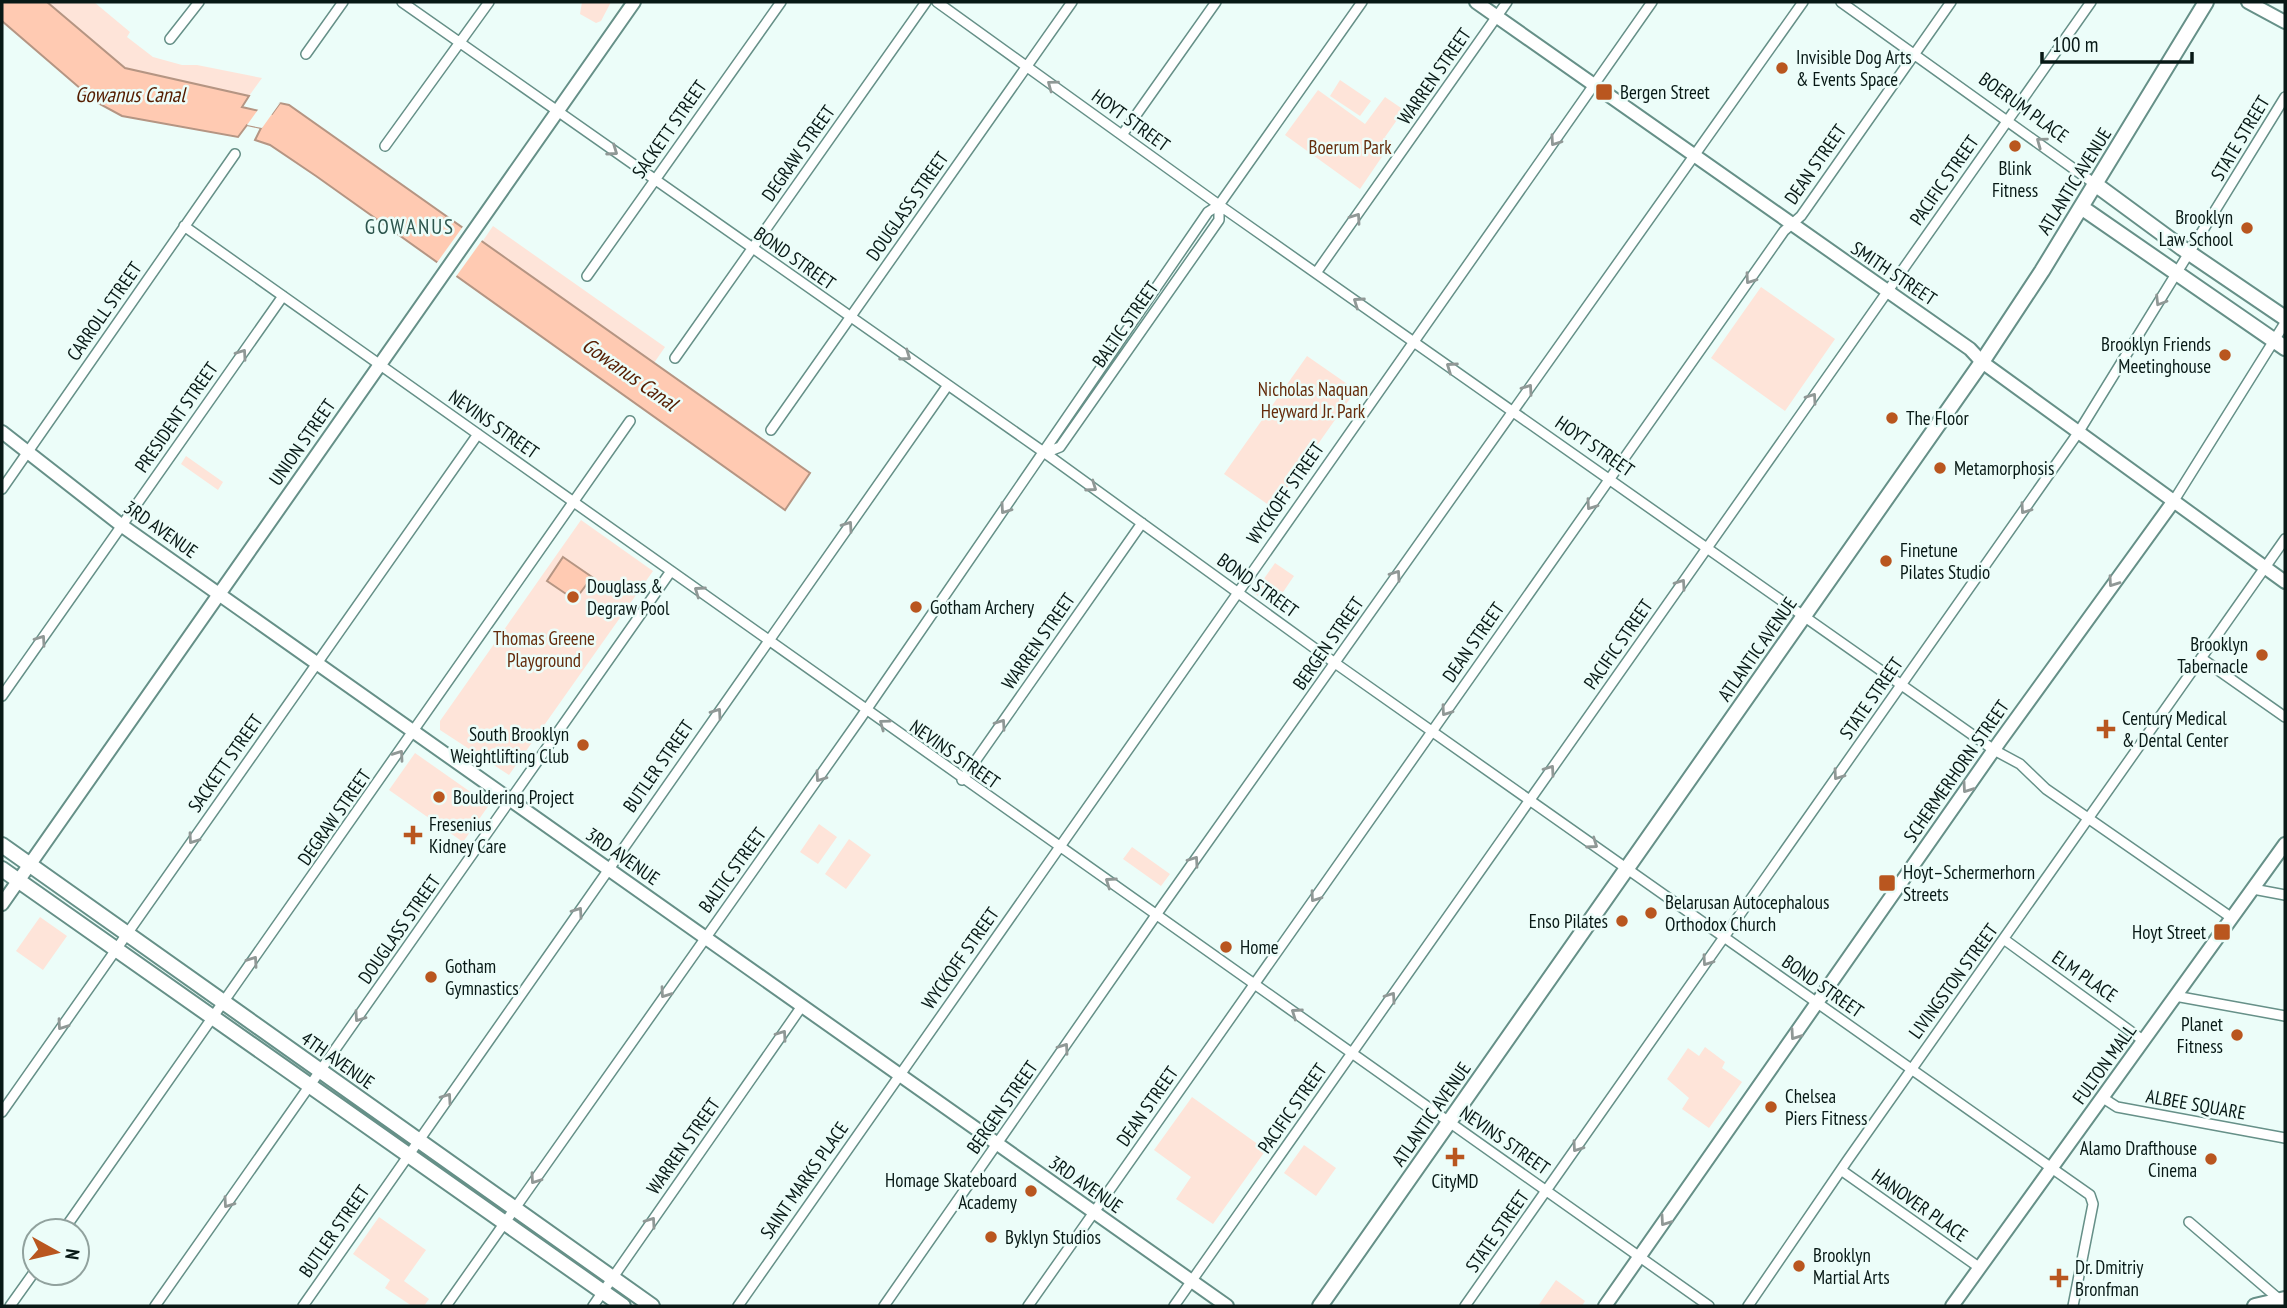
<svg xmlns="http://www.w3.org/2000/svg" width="2287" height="1308" viewBox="0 0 2287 1308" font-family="'PT Sans Narrow',sans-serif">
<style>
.green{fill:#fee4d9}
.water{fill:#ffcab2;stroke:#b59583;stroke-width:2}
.pier{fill:#ecfdf9}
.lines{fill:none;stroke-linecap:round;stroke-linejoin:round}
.street-casing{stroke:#669088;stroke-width:12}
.secondary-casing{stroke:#669088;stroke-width:16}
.primary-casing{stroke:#669088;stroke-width:18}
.street{stroke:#fff;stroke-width:9}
.secondary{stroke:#fff;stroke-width:12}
.primary{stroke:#fff;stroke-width:14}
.oneway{stroke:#909896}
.poi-dot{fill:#b9561f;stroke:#ecfdf9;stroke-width:2.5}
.labels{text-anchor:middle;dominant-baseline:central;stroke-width:5;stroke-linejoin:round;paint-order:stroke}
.poi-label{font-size:19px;fill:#081916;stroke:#ecfdf9;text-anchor:start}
.street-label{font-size:19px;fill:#081916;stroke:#ecfdf9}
.park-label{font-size:19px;fill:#652c0c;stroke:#ecfdf9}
.water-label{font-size:21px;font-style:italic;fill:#551d00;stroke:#ecfdf9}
.neighbourhood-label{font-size:21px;letter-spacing:2px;fill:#2c554d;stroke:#ecfdf9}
</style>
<rect width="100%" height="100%" fill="#ecfdf9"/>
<path class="green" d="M94,2L130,32L127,37L153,57L182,65H197L262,78L249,96L125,68L47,3Z
M582,2H611L601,21L596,23L580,14Z
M1340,80L1371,101L1360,116L1330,96Z
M1318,90L1365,124L1385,97L1404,110L1385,137L1392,142L1360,189L1285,135Z
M493,226L665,347L654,363L482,242Z
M1761,287L1835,339L1785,411L1711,358Z
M1307,356L1356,390L1273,508L1224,474Z
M186,456L223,482L218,490L181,464Z
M581,520L653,571L509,775L440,730V721Z
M1275,563L1294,576L1279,598L1272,593L1266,602L1254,593Z
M415,753L489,805L463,842L389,790Z
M819,824L837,837L818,864L800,852Z
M849,839L871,855L846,889L825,874Z
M1132,847L1170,874L1161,886L1123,859Z
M40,917L67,936L43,970L16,951Z
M1705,1047L1725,1062L1722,1068L1742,1082L1709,1128L1682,1109L1689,1098L1667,1079L1688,1048L1699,1056Z
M1192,1097L1266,1150L1213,1224L1176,1199L1191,1177L1154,1150Z
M1304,1145L1336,1168L1316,1196L1284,1173Z
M379,1217L426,1250L404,1281L429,1299L424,1306H412L385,1288L390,1280L353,1254Z
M1556,1280L1585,1301L1582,1306H1538Z"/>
<path class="water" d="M2,2H47L125,68L249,96L242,107L272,114L280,103L289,105L810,473L785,510L316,176L270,145L255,140L261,128L247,125L238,137L122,116L96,102L2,21Z
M563,557L592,577L575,600L547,581Z"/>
<path class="pier" d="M282,100L262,128L247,125L260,107L271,110Z
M464,225L483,239L455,278L436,264Z"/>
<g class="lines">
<defs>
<path id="street" d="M402,2L1045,453L1335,663L2090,1195L2093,1204L2073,1306
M937,2L1219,205L1994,750L2020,764L2046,789L2232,918
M1841,2L2095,184
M170,39L199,2
M306,54L343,2
M1122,135L1216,2
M385,146L489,2
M184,226L1709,1306
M1316,273L1507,2
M587,276L781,2
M675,358L926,2
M771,430L1072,2
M1045,453L1060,447L1219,220V205
M2,489L235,154
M2173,502L2285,323
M2201,658L2285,717
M2,696L283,296
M962,780L1142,523
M2253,889L2285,895
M2005,940L2144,1041
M2175,996L2285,1016
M2103,1098L2117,1107L2285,1138
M2,1112L478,434
M1841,1170L1980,1268
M2189,1222L2280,1300
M63,1231L630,421
M10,1306L35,1271
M155,1306L671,571
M303,1306L948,385
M446,1306L860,719L1208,212L1219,205L1362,2
M593,1306L802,1006
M738,1306L1652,2
M884,1306L1163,905L1803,2
M1028,1306L1784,231L1801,216L1951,2
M1174,1306L2091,2
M1465,1306L2078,433L2285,97
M1748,1306L1847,1161L2285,539"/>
<path id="secondary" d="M1476,2L1970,349L1982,362L2285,582
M2248,2L2285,22
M2,432L121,525L1227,1306
M2,904L634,2
M1605,1306L2000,741L2173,502
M1952,1306L2285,844"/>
<path id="primary" d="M2095,184L2182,248L2285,318
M2081,207L2285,348
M2,845L652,1306
M2,869L623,1306
M1320,1306L1982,362L2042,271L2206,2
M2255,1306L2285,1299"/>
</defs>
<use href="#street" class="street-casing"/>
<use href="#secondary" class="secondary-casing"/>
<use href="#primary" class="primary-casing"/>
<use href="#street" class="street"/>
<use href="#secondary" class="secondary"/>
<use href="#primary" class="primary"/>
</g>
<defs><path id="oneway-chevron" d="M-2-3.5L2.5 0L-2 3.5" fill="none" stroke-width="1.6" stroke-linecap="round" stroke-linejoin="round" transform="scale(1.75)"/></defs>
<g class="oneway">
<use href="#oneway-chevron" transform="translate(1052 85) rotate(-143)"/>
<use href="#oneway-chevron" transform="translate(1555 141) rotate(125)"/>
<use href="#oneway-chevron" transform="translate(2041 142) rotate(-144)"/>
<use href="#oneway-chevron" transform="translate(613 151) rotate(35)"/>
<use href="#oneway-chevron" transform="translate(1356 218) rotate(-55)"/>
<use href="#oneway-chevron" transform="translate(1750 279) rotate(125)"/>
<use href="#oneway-chevron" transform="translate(2160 301) rotate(122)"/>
<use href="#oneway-chevron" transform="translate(1358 302) rotate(-145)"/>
<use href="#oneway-chevron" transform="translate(242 354) rotate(-55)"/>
<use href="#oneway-chevron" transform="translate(906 356) rotate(35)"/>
<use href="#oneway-chevron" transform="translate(1451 367) rotate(-145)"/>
<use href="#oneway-chevron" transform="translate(1528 389) rotate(-55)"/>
<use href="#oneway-chevron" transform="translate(1812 398) rotate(-55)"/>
<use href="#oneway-chevron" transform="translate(1092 487) rotate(35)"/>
<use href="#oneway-chevron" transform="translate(1591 505) rotate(125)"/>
<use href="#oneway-chevron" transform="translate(1005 509) rotate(125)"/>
<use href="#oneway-chevron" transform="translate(2025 509) rotate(125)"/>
<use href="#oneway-chevron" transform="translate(848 526) rotate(-55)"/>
<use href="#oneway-chevron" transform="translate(1396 575) rotate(-55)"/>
<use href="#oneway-chevron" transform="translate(2113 582) rotate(125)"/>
<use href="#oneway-chevron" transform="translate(1681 584) rotate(-55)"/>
<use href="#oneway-chevron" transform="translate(699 591) rotate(-145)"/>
<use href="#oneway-chevron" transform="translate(41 640) rotate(-55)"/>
<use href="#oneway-chevron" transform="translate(1446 711) rotate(125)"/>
<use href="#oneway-chevron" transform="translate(717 713) rotate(-55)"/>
<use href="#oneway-chevron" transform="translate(884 724) rotate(-144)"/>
<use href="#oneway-chevron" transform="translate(1001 724) rotate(-55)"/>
<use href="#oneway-chevron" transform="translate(399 755) rotate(-55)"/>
<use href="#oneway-chevron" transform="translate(1550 770) rotate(-55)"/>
<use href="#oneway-chevron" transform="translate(1838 775) rotate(125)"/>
<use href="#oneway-chevron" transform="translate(820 777) rotate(125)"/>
<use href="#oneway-chevron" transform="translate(1967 788) rotate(125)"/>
<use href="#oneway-chevron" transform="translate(193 839) rotate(125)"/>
<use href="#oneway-chevron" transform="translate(1593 844) rotate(35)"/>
<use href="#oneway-chevron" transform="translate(1194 861) rotate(-55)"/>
<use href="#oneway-chevron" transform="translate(1110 882) rotate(-145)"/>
<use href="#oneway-chevron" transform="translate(1315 897) rotate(125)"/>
<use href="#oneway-chevron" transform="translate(578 912) rotate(-55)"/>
<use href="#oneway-chevron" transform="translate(253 961) rotate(-55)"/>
<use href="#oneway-chevron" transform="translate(1707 961) rotate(125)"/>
<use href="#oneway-chevron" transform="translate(665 993) rotate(125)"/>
<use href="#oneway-chevron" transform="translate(1391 997) rotate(-55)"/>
<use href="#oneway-chevron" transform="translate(1296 1013) rotate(-145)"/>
<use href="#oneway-chevron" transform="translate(359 1017) rotate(125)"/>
<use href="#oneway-chevron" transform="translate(62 1025) rotate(125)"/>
<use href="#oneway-chevron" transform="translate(782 1035) rotate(-55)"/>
<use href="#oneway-chevron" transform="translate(1795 1035) rotate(125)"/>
<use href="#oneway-chevron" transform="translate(1064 1048) rotate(-55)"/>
<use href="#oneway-chevron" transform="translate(447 1098) rotate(-55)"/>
<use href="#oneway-chevron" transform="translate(1577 1147) rotate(125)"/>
<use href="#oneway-chevron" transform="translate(535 1179) rotate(125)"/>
<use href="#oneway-chevron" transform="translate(228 1203) rotate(125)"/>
<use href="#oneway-chevron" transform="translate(1665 1221) rotate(125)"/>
<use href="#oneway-chevron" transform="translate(651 1222) rotate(-55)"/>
</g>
<g class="poi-dot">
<circle cx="1782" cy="68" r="7"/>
<rect x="1595" y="83" width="18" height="18" rx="3.5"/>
<circle cx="2015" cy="146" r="7"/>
<circle cx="2247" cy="228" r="7"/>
<circle cx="2225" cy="355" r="7"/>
<circle cx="1892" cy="418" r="7"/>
<circle cx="1940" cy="468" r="7"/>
<circle cx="1886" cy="561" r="7"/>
<circle cx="573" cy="597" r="7"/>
<circle cx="916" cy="607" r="7"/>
<circle cx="2262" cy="655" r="7"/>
<path d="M2102.5 718.5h7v7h7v7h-7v7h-7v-7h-7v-7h7z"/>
<circle cx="583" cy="745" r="7"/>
<circle cx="439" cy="797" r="7"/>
<path d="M409.5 824.5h7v7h7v7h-7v7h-7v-7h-7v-7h7z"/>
<rect x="1878" y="874" width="18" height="18" rx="3.5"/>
<circle cx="1651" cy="913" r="7"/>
<circle cx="1622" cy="921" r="7"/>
<rect x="2213" y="923" width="18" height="18" rx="3.5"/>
<circle cx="1226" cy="947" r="7"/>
<circle cx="431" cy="977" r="7"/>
<circle cx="2237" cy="1035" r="7"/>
<circle cx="1771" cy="1107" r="7"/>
<path d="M1451.5 1146.5h7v7h7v7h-7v7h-7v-7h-7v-7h7z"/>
<circle cx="2211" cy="1159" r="7"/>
<circle cx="1031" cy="1191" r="7"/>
<circle cx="991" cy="1237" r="7"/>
<circle cx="1799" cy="1266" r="7"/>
<path d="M2055.5 1267.5h7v7h7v7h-7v7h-7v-7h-7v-7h7z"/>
</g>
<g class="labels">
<g class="poi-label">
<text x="1796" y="57">Invisible Dog Arts<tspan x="1796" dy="22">&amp; Events Space</tspan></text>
<text x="1620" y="92">Bergen Street</text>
<text x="2015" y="168" text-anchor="middle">Blink<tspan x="2015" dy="22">Fitness</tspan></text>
<text x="2233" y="217" text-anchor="end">Brooklyn<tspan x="2233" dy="22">Law School</tspan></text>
<text x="2211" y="344" text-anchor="end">Brooklyn Friends<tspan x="2211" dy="22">Meetinghouse</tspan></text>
<text x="1906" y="418">The Floor</text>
<text x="1954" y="468">Metamorphosis</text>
<text x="1900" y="550">Finetune<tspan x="1900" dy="22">Pilates Studio</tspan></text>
<text x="587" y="586">Douglass &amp;<tspan x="587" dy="22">Degraw Pool</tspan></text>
<text x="930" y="607">Gotham Archery</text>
<text x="2248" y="644" text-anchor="end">Brooklyn<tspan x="2248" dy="22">Tabernacle</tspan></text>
<text x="2122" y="718">Century Medical<tspan x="2122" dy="22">&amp; Dental Center</tspan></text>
<text x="569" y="734" text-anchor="end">South Brooklyn<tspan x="569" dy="22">Weightlifting Club</tspan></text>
<text x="453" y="797">Bouldering Project</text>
<text x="429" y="824">Fresenius<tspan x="429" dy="22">Kidney Care</tspan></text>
<text x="1903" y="872">Hoyt–Schermerhorn<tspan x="1903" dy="22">Streets</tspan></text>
<text x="1665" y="902">Belarusan Autocephalous<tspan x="1665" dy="22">Orthodox Church</tspan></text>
<text x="1608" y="921" text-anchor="end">Enso Pilates</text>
<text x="2206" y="932" text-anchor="end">Hoyt Street</text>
<text x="1240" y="947">Home</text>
<text x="445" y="966">Gotham<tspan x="445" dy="22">Gymnastics</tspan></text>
<text x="2223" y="1024" text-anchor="end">Planet<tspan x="2223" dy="22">Fitness</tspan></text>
<text x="1785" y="1096">Chelsea<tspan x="1785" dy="22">Piers Fitness</tspan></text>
<text x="2197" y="1148" text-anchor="end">Alamo Drafthouse<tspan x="2197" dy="22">Cinema</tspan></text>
<text x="1017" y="1180" text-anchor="end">Homage Skateboard<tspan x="1017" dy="22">Academy</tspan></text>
<text x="1455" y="1181" text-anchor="middle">CityMD</text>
<text x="1005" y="1237">Byklyn Studios</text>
<text x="1813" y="1255">Brooklyn<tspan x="1813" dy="22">Martial Arts</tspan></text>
<text x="2075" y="1267">Dr. Dmitriy<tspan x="2075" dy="22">Bronfman</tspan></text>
</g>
<g class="street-label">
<text transform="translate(1434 76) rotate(-55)">WARREN STREET</text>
<text transform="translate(2024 107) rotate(36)">BOERUM PLACE</text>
<text transform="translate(1131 120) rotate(36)">HOYT STREET</text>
<text transform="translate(669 129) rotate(-55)">SACKETT STREET</text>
<text transform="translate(2240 138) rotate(-59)">STATE STREET</text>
<text transform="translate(798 153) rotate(-55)">DEGRAW STREET</text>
<text transform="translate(1815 164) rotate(-55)">DEAN STREET</text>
<text transform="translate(1944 180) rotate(-55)">PACIFIC STREET</text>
<text transform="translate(2074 181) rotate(-58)">ATLANTIC AVENUE</text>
<text transform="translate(907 206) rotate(-55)">DOUGLASS STREET</text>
<text transform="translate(795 258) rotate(35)">BOND STREET</text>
<text transform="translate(1894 273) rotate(34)">SMITH STREET</text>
<text transform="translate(104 311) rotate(-55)">CARROLL STREET</text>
<text transform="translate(1125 324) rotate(-55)">BALTIC STREET</text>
<text transform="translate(176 417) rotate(-55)">PRESIDENT STREET</text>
<text transform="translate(494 424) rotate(35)">NEVINS STREET</text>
<text transform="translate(302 442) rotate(-55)">UNION STREET</text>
<text transform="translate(1595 446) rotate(35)">HOYT STREET</text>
<text transform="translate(1285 493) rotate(-55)">WYCKOFF STREET</text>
<text transform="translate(161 529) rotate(35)">3RD AVENUE</text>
<text transform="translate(1258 585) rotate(36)">BOND STREET</text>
<text transform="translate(1038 641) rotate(-55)">WARREN STREET</text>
<text transform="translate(1473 642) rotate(-55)">DEAN STREET</text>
<text transform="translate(1328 643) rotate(-55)">BERGEN STREET</text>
<text transform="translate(1618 644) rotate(-55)">PACIFIC STREET</text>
<text transform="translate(1757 649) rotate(-55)">ATLANTIC AVENUE</text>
<text transform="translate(1871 698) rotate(-55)">STATE STREET</text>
<text transform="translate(955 754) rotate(35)">NEVINS STREET</text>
<text transform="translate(225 763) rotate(-55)">SACKETT STREET</text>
<text transform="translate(658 766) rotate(-55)">BUTLER STREET</text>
<text transform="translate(1956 771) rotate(-55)">SCHERMERHORN STREET</text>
<text transform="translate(334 817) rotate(-55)">DEGRAW STREET</text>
<text transform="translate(623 856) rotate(35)">3RD AVENUE</text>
<text transform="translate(732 870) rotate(-54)">BALTIC STREET</text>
<text transform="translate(399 929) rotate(-55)">DOUGLASS STREET</text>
<text transform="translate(960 958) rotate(-55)">WYCKOFF STREET</text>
<text transform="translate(2085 976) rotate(35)">ELM PLACE</text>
<text transform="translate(1953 981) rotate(-54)">LIVINGSTON STREET</text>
<text transform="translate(1823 986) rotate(35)">BOND STREET</text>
<text transform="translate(338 1060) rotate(35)">4TH AVENUE</text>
<text transform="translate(2104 1064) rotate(-54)">FULTON MALL</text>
<text transform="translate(2196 1104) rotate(10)">ALBEE SQUARE</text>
<text transform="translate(1147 1106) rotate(-55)">DEAN STREET</text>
<text transform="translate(1002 1107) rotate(-55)">BERGEN STREET</text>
<text transform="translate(1292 1108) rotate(-55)">PACIFIC STREET</text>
<text transform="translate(1431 1114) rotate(-55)">ATLANTIC AVENUE</text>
<text transform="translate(1505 1140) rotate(35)">NEVINS STREET</text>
<text transform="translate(683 1146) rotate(-55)">WARREN STREET</text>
<text transform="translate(804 1180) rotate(-55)">SAINT MARKS PLACE</text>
<text transform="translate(1086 1184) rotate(35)">3RD AVENUE</text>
<text transform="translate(1920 1205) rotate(35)">HANOVER PLACE</text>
<text transform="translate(334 1231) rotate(-55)">BUTLER STREET</text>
<text transform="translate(1497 1231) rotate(-55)">STATE STREET</text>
</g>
<g class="park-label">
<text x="1350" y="147">Boerum Park</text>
<text x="1313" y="389">Nicholas Naquan<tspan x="1313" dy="22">Heyward Jr. Park</tspan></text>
<text x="544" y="638">Thomas Greene<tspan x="544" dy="22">Playground</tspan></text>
</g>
<g class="water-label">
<text x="130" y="94">Gowanus Canal</text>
<text transform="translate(630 374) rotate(35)">Gowanus Canal</text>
</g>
<g class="neighbourhood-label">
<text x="410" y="226">GOWANUS</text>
</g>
</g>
<rect width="2287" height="1308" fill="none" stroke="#081916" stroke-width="7"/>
<g transform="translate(56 1252) rotate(98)"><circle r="33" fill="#ecfdf9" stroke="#91a29e" stroke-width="2"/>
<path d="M0-5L12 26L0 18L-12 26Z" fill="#b9561f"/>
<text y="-10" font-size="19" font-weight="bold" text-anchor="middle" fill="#081916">N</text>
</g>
<path d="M2042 52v10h150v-10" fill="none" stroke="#081916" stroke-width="3.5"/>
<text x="2052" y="52" font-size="21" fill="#081916" stroke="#ecfdf9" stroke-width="5" paint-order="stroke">100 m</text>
</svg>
